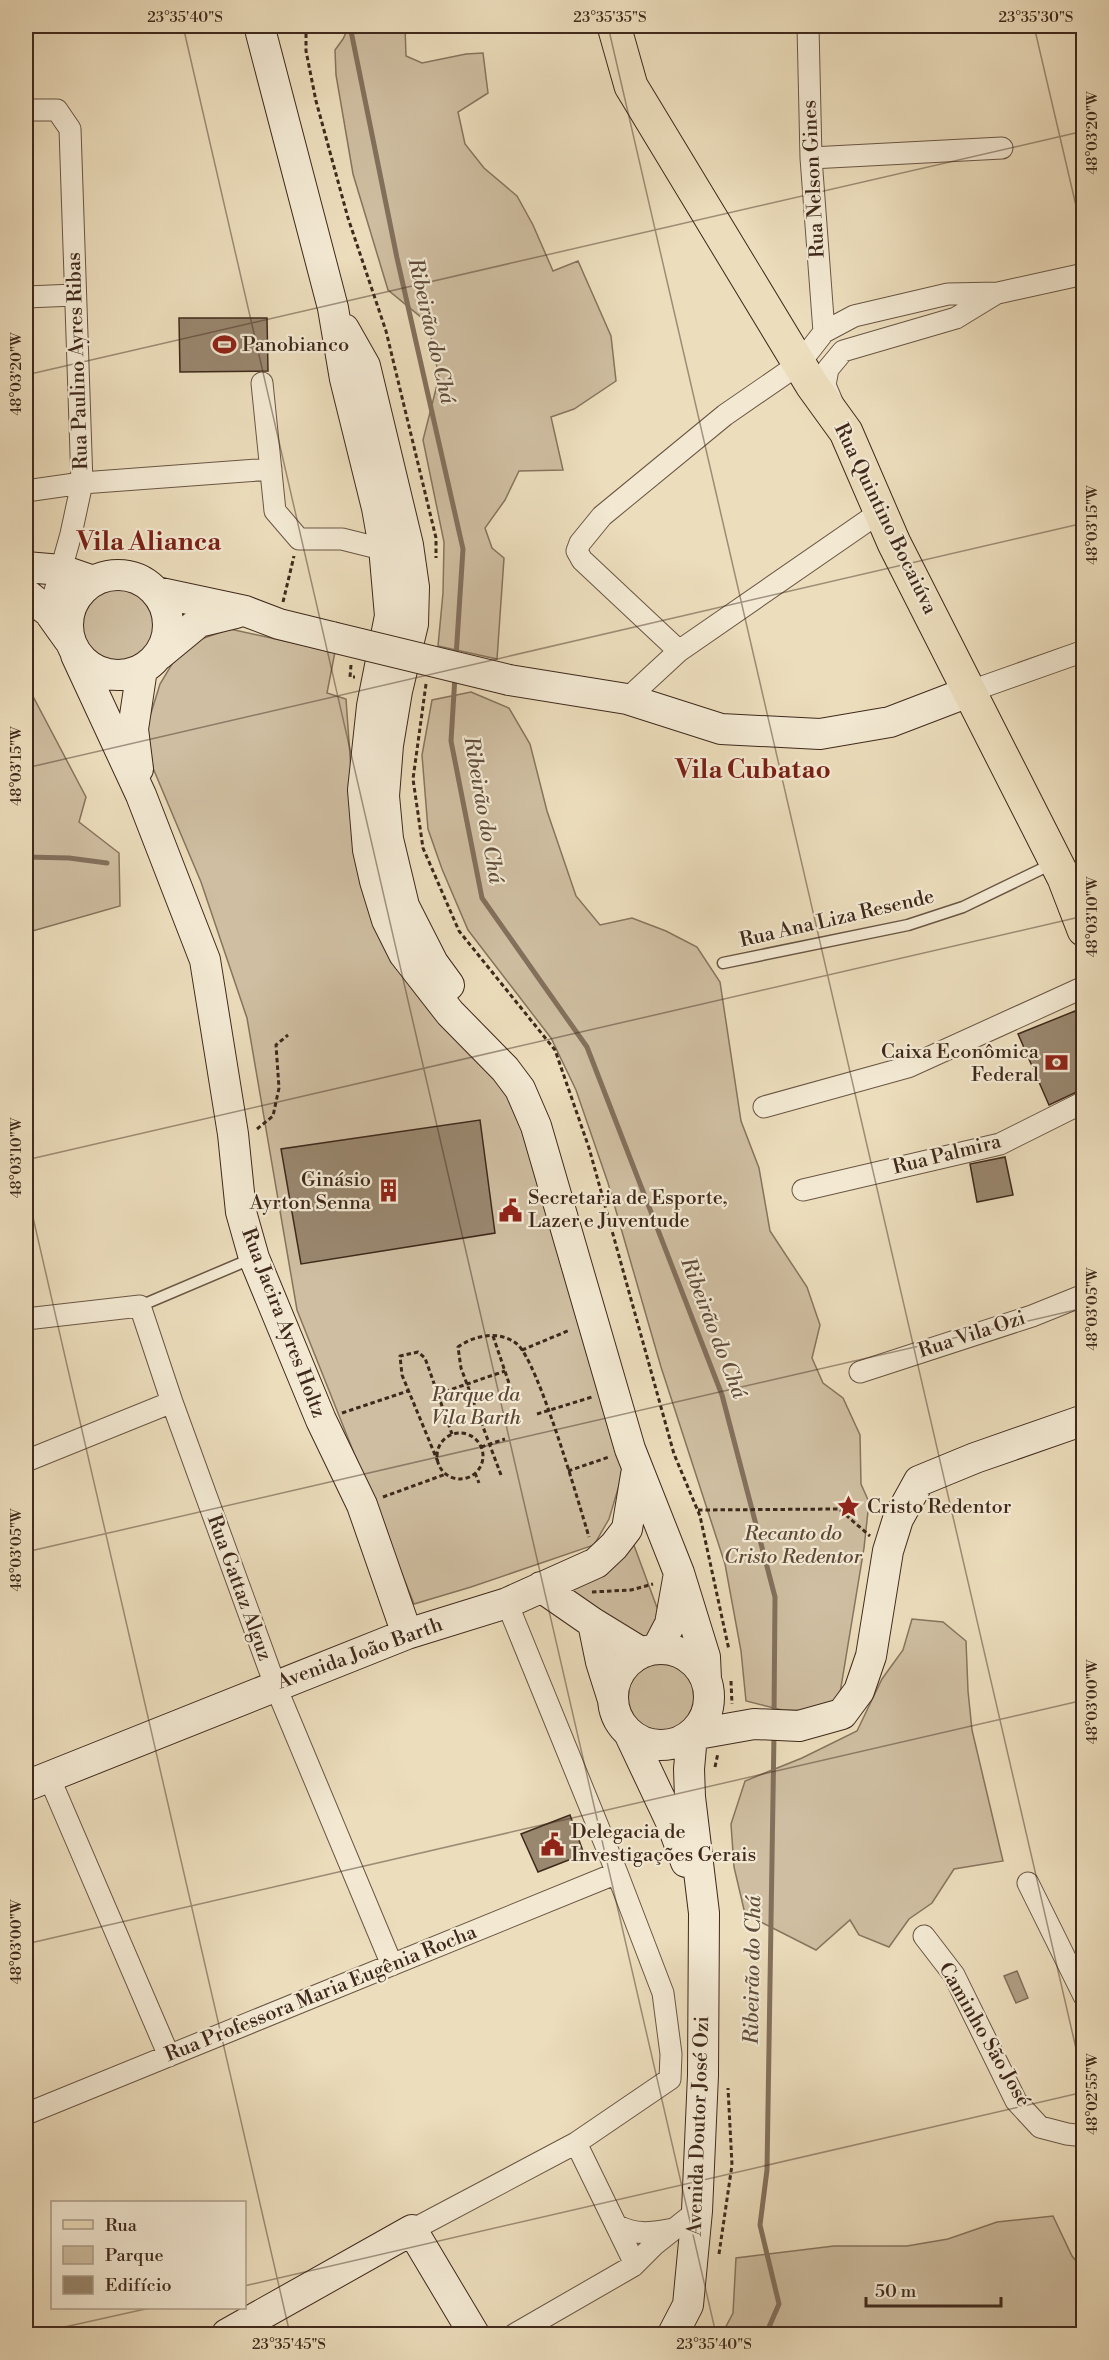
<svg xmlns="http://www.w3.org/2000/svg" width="1109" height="2360" viewBox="0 0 1109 2360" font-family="'Libre Bodoni',serif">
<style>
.green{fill:#cfbea1;stroke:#87745e;stroke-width:1.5}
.water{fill:#b1a086;stroke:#83705c;stroke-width:1.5}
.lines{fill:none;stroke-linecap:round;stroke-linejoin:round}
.stream{stroke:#83705c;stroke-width:5}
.building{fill:#99876f;stroke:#3f291c;stroke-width:1.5}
.service-casing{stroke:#6a5644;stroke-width:13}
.minor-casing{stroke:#6a5644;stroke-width:23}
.secondary-casing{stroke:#3f291c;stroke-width:32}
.primary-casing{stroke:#3f291c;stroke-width:35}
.path{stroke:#3f291c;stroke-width:3;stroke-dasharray:4.5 3;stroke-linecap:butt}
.service{stroke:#f3e9d3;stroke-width:10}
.minor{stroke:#f3e9d3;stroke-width:21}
.secondary{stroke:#f3e9d3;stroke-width:30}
.primary{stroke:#ecddbc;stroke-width:33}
.secondary-bridge-casing{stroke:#3f291c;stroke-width:32;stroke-linecap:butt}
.secondary-bridge{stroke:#f3e9d3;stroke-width:30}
.ticks{fill:none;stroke:#3f291c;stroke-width:1.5;stroke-opacity:0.45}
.labels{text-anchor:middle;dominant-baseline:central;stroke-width:4.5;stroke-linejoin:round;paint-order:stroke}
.street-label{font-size:20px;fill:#3f291c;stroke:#f3e9d3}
.poi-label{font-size:20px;fill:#3f291c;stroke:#f3e9d3;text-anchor:start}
.park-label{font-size:20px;font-style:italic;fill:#5c4737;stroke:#f3e9d3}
.water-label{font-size:21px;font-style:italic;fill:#614d3c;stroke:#f3e9d3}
.district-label{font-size:26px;font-weight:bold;fill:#7a1f14;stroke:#f3e9d3}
.neatline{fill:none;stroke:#3f291c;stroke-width:2}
.ticks-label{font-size:15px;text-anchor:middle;fill:#3f291c}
</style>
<rect width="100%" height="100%" fill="#ecddbc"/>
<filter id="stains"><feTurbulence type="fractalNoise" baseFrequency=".00333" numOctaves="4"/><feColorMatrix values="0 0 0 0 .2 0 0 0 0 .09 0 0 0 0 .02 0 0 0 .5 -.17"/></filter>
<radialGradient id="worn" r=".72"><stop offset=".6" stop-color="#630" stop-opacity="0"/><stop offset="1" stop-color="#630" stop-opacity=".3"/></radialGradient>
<path class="green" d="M349,26H405L406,56L422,63L466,54L483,53L488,93L458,112L465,144L484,168L517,196L533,225L553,271L578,261L611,336L616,381L574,409L551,417L563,470L519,471L505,500L485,528L492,548L504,558L497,659L438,646L443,593L444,542L423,440L439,377L428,323L388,290L353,174L336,75L335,50L343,39Z
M79 626a41 41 0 1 1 82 0a41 41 0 1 1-82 0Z
M230,629L335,652L327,693L346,699L356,840L517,1110L626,1462L609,1519L594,1545L471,1587L414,1604L297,1310L247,1018L201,882L153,768L147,726L160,684L175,659L201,639Z
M27,685L86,797L79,822L119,853L120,906L29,932H26Z
M471,692L509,708L530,744L547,811L576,896L600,925L632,918L666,931L697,947L720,982L741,1121L759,1168L770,1231L807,1287L820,1325L812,1358L823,1383L843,1398L860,1435L861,1484L869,1502L864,1548L839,1699L817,1711L782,1710L746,1701L741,1651L725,1564L661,1367L608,1183L576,1090L551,1038L468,930L442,869L428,829L422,755L432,700Z
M632,1540L659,1613L649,1637L640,1639L562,1586Z
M912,1619L943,1622L966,1641L968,1691L972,1730L1003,1861L954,1869L932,1903L909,1919L889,1947L859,1935L850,1920L816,1950L745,1914L734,1867L731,1824L745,1781L802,1758L857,1731L882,1679L903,1650Z
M625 1697a37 37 0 1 1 74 0a37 37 0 1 1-74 0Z
M1053,2216L1072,2256L1083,2269V2334H722L733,2313L736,2258L834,2246H907L948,2239L997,2222Z"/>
<path class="water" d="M1017,1971L1028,1998L1016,2003L1004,1976Z"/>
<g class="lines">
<path class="stream" d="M350,26L397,258L463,549L456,657
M455,676L451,741L482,898L587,1047L722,1395L775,1597L774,1717
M26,857L69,858L107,863
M766,2334L779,2304L760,2225L767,2170L774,1735"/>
</g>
<path class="building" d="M179,318H267L268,371L180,372Z
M1075,1011L1083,1031V1089L1049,1105L1018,1034Z
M480,1120L495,1233L301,1264L281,1149Z
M1005,1157L1013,1195L977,1202L970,1164Z
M570,1815L584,1854L538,1872L521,1834Z"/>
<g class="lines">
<defs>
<path id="service" d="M723,963L908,925L963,907L1054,863
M140,1306L253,1258"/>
<path id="minor" d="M808,26L811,158L824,332
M26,110H57L70,129L82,483L71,534L49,612
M811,158L1002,148
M26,297L75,295
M262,383L275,511L299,539H342L374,547H384
M833,404L825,385L828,369L843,351L956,318L997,293
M26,491L82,483L271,469
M679,651L582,560L577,551L580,543L602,516L725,415L799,364L824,332L854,316L948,294L998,293L1084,274
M971,691L1084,651
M627,699L679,651L880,512
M1064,878L1084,871
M764,1107L908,1067L1084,987
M803,1190L1000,1144L1084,1102
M26,1319L140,1306L172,1402L275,1685L392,1965
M860,1372L1032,1316L1084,1295
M26,1461L172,1402
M49,1777L169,2056
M1028,1883L1084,1996
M924,1936L954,1975L1016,2101L1040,2127L1067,2134L1084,2136
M26,2114L617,1873
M576,2143L635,2264
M616,2225C636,2236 651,2233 673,2229
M412,2230L576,2143L670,2079L671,2054L663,1993L617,1873L507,1603
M515,2334L633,2266L654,2245L697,2211"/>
<path id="secondary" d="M261,26V33L333,308L345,379L377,508L384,547L390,616L372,706L363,790L368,850L375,881L387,920L404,954L450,1013L505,1069L520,1089L536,1126L630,1449L679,1573L705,1657L706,1679
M344,329L365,366L408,545L414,587L413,624L397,691L388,745L384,796L388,839L404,906L433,963L449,985
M26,567L61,570L93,581
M68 625a50 50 0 1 1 100 0a50 50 0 1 1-100 0Z
M156,592L245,611L279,624L332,637
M26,594L49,612L69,640
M76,655L141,795L205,960L233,1134L241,1212L254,1258L321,1420L362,1505L407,1634
M159,655L199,622L236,613
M509,680L627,699L721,729L820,734L890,722L971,691
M138,769L133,729L142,669
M541,1587L593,1623L642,1653
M593,1623L601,1662L613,1700
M613 1697a48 48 0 1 1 96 0a48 48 0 1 1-96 0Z
M657,1649L670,1624L678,1579
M629,1733L672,1824L686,1862
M26,1786L407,1634L507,1603L596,1563L614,1546L627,1529L637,1469
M227,2334L412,2230L474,2334
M673,2334L688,2305L697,2211L703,2075L704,1913L690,1797L689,1769L692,1735L754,1724L799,1726L842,1714L859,1691L871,1656L888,1551L898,1519L919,1481L975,1458L1084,1420"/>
<path id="primary" d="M614,26L631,86L812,385L846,432L894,543L1064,878L1084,930"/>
</defs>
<use href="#service" class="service-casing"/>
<use href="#minor" class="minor-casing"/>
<use href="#secondary" class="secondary-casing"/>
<use href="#primary" class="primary-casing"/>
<path class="path" d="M306,26V51L316,101L348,218L386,331L436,538V558
M283,602L294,556
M351,665L350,677H355
M426,684L413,779L423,848L459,931L555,1050L589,1148L674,1454L700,1516L729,1650
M257,1129L273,1116L279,1088L276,1045L288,1035
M493,1336L511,1389
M522,1350L570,1330
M438,1394L505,1371
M342,1413L408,1391
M537,1414L592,1397
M437 1456a23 23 0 1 1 46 0a23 23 0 1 1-46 0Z
M481,1447L505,1439
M438,1462L402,1375L400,1356L418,1352L425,1358L452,1434
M568,1471L609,1457
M475,1473L479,1483
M501,1475L461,1368L458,1347C475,1335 499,1330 517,1344C538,1361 579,1504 589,1537
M383,1497L446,1474
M698,1510L839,1509L870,1536
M592,1592L631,1590L653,1584
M731,1681L732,1704
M715,1767L718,1753
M719,2254L732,2165L728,2088"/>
<use href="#service" class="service"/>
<use href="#minor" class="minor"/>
<use href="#secondary" class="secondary"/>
<use href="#primary" class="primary"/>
<defs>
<path id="secondary-bridge" d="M332,637L509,680"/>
</defs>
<use href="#secondary-bridge" class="secondary-bridge-casing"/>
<use href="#secondary-bridge" class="secondary-bridge"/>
</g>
<path class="ticks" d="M183,26L716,2334M608,26L1084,2083M1034,26L1084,240M26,375L1084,131M26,768L1084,523M26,1160L1084,916M26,1187L290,2334M26,1552L1084,1308M26,1944L1084,1700M244,2286L1084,2092M33,2334L150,2308"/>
<defs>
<symbol id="stadium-bare" viewBox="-9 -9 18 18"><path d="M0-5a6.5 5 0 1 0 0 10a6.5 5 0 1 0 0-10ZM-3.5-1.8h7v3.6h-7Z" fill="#8f2418" stroke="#f3e9d3" stroke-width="2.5" paint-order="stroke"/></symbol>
<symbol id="bank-bare" viewBox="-9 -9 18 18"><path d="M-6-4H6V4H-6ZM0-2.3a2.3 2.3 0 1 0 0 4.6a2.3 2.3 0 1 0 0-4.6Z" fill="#8f2418" stroke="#f3e9d3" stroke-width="2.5" paint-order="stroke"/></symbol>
<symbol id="building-bare" viewBox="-9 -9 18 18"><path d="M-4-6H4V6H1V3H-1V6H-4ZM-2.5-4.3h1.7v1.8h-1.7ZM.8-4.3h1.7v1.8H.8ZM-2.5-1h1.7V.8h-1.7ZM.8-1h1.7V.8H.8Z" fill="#8f2418" stroke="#f3e9d3" stroke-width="2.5" paint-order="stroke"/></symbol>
<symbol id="civic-bare" viewBox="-9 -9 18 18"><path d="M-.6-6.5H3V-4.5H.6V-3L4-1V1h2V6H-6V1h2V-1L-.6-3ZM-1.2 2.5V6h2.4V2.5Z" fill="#8f2418" stroke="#f3e9d3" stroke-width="2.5" paint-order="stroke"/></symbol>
<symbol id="sight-bare" viewBox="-9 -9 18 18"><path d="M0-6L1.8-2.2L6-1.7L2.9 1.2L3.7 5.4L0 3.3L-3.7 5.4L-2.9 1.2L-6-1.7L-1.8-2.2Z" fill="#8f2418" stroke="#f3e9d3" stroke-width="2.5" paint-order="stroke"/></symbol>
</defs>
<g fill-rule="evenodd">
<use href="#stadium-bare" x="208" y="328" width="33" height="33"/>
<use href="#bank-bare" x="1040" y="1046" width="33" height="33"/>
<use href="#building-bare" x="372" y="1174" width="33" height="33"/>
<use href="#civic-bare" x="494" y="1194" width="33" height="33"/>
<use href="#sight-bare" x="832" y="1490" width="33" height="33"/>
<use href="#civic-bare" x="536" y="1828" width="33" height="33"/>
</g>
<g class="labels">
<g class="street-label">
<text transform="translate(814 179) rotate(-93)">Rua Nelson Gines</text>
<text transform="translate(78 361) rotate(-92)">Rua Paulino Ayres Ribas</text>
<text transform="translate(885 519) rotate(64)">Rua Quintino Bocaiúva</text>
<text transform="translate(837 919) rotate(-13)">Rua Ana Liza Resende</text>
<text transform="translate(947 1155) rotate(-14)">Rua Palmira</text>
<text transform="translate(283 1323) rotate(69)">Rua Jacira Ayres Holtz</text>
<text transform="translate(972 1335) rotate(-18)">Rua Vila Ozi</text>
<text transform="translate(239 1588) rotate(70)">Rua Gattaz Alguz</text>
<text transform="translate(360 1654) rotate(-20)">Avenida João Barth</text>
<text transform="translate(321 1994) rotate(-22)">Rua Professora Maria Eugênia Rocha</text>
<text transform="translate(984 2035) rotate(60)">Caminho São José</text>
<text transform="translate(699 2126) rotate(-88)">Avenida Doutor José Ozi</text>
</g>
<g class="poi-label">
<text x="242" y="345">Panobianco</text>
<text x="1039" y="1052" text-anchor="end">Caixa Econômica<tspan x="1039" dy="23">Federal</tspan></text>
<text x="371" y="1180" text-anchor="end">Ginásio<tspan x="371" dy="23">Ayrton Senna</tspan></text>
<text x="528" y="1198">Secretaria de Esporte,<tspan x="528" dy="23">Lazer e Juventude</tspan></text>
<text x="867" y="1507">Cristo Redentor</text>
<text x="571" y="1832">Delegacia de<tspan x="571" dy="23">Investigações Gerais</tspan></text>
</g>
<g class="park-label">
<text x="476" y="1395">Parque da<tspan x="476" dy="23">Vila Barth</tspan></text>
<text x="793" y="1534">Recanto do<tspan x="793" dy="23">Cristo Redentor</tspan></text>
</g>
<g class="water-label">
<text transform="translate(431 331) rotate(77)">Ribeirão do Chá</text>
<text transform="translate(483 810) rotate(80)">Ribeirão do Chá</text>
<text transform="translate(713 1328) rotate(69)">Ribeirão do Chá</text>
<text transform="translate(753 1970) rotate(-89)">Ribeirão do Chá</text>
</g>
<g class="district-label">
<text x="149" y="542">Vila Alianca</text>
<text x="753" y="770">Vila Cubatao</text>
</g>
</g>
<rect width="1109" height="2360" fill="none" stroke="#ecddbc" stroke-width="66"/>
<rect x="51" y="2201" width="195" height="108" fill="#f3e9d3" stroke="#ab9c8a" stroke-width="1.5"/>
<rect x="63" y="2220" width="30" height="9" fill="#ecddbc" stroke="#ab9c8a" stroke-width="1.5"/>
<text x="105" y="2231" font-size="18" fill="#3f291c">Rua</text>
<rect x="63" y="2246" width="30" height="18" fill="#cfbea1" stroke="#ab9c8a" stroke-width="1.5"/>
<text x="105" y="2261" font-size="18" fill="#3f291c">Parque</text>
<rect x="63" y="2276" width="30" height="18" fill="#99876f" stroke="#ab9c8a" stroke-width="1.5"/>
<text x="105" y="2291" font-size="18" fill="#3f291c">Edifício</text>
<path d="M866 2297v9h135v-9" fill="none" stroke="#3f291c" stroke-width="3"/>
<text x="875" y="2297" font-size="18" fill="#3f291c" stroke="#f3e9d3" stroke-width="4.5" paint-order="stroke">50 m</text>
<rect x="33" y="33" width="1043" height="2294" class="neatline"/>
<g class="ticks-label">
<text x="185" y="22">23°35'40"S</text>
<text x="610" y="22">23°35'35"S</text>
<text x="1036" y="22">23°35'30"S</text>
<text transform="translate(1092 133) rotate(-90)" y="5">48°03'20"W</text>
<text transform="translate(16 374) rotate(-90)" y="5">48°03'20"W</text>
<text transform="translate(1092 525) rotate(-90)" y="5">48°03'15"W</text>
<text transform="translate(16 766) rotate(-90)" y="5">48°03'15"W</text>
<text transform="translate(1092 917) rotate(-90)" y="5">48°03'10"W</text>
<text transform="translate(16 1158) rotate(-90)" y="5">48°03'10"W</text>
<text transform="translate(1092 1309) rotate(-90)" y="5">48°03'05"W</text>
<text transform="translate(16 1550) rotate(-90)" y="5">48°03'05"W</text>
<text transform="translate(1092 1702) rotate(-90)" y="5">48°03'00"W</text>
<text transform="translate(16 1942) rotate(-90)" y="5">48°03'00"W</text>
<text transform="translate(1092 2094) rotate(-90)" y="5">48°02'55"W</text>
<text x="289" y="2349">23°35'45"S</text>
<text x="714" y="2349">23°35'40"S</text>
</g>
<rect width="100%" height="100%" filter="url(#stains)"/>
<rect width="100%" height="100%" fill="url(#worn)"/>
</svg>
